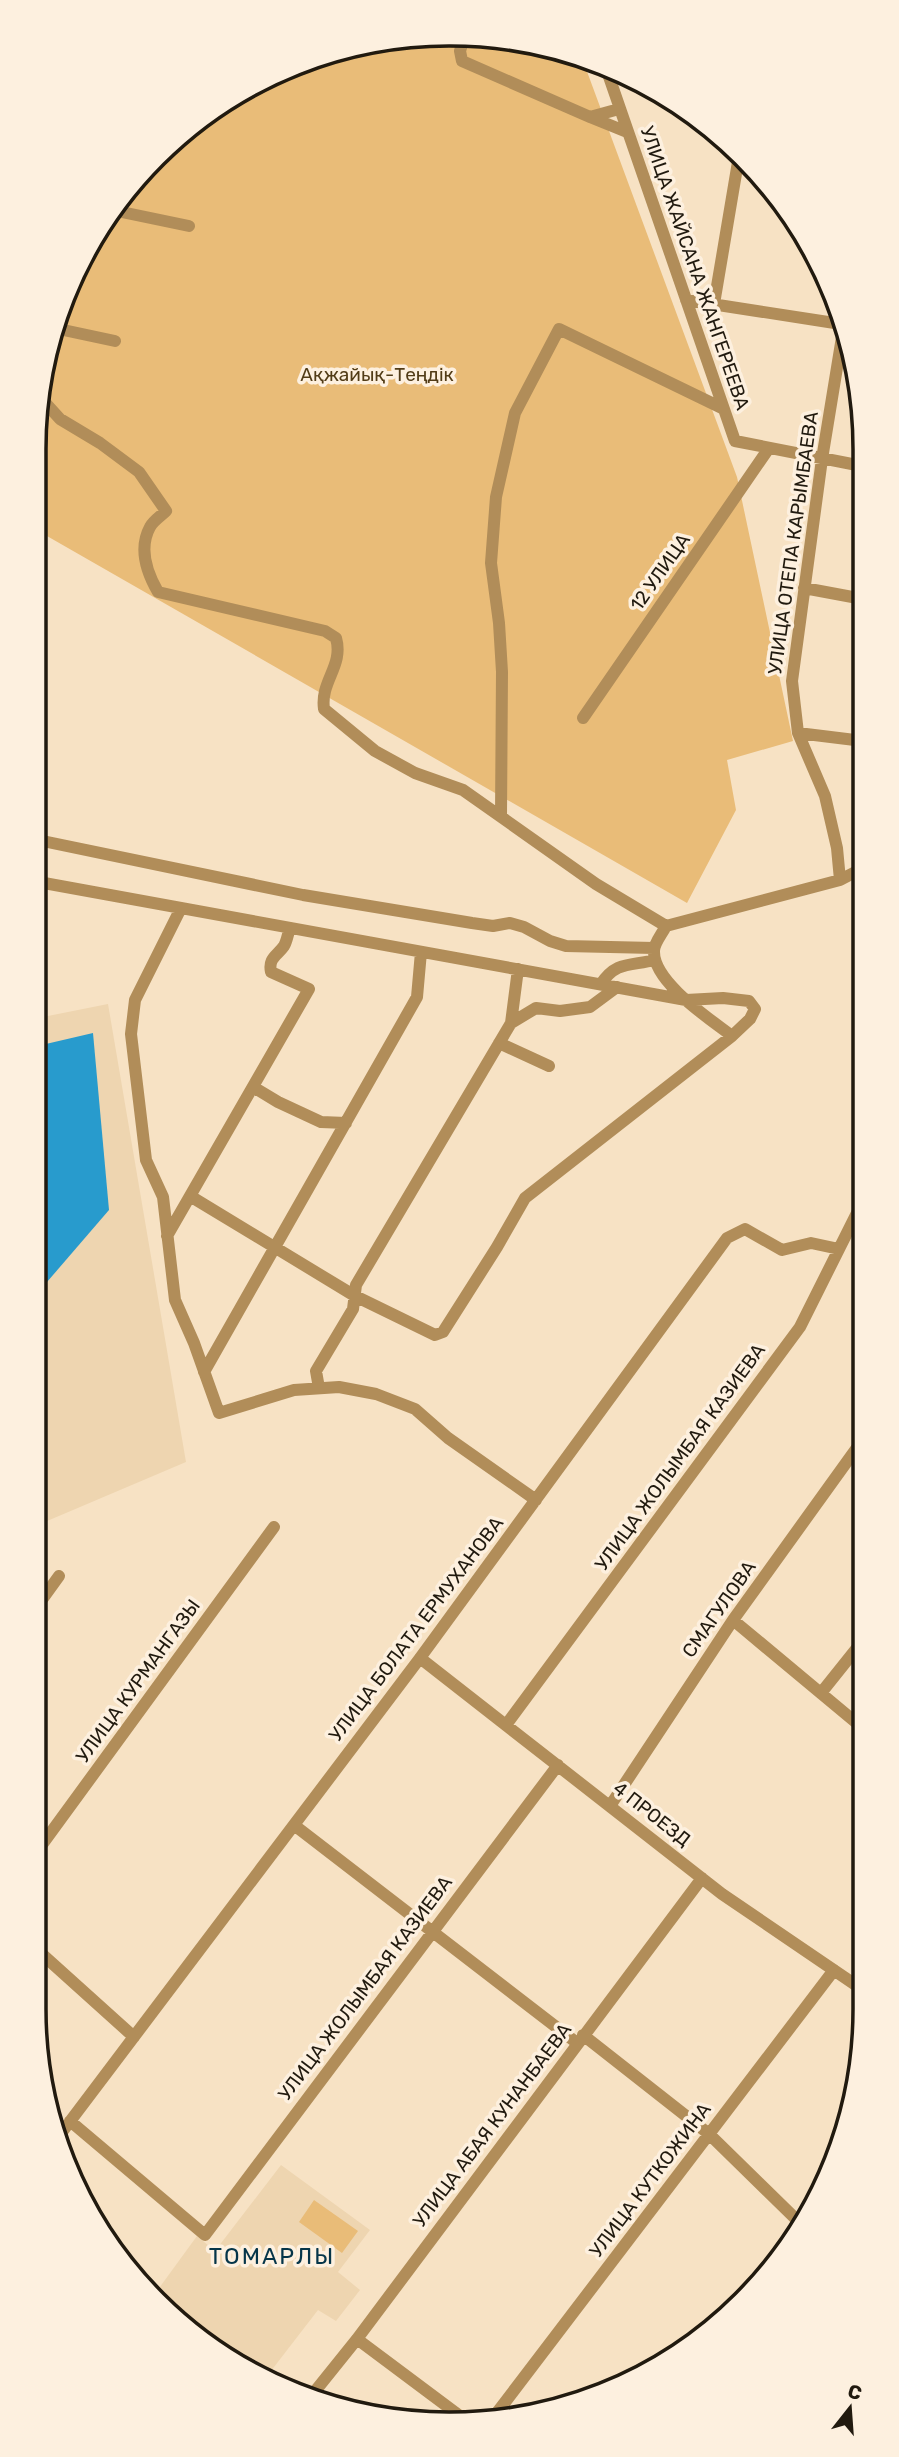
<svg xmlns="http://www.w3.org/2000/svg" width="899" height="2457" viewBox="0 0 899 2457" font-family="Rubik,sans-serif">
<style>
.built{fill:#eed5b0}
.green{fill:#e9bc78}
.water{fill:#289bcd}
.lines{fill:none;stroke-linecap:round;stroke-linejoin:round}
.minor{stroke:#b18d59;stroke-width:12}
.labels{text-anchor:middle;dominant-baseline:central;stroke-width:7;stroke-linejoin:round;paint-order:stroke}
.street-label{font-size:19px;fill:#211a0f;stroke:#fdf0df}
.park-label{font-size:19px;fill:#523c17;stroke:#fdf0df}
.quarter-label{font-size:23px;letter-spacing:2px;fill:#053549;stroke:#fdf0df}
.rim{fill:none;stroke:#211a0f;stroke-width:3.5}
</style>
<rect width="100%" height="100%" fill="#f7e2c4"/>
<path class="built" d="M108,1004L186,1462L33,1527V1019Z
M281,2165L370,2230L338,2272L360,2290L336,2321L318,2310L264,2380L154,2295L197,2236L215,2251Z"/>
<path class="green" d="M395,37L557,47L582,58L737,477L793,741L727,760L736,810L687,903L33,528V449L47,342L119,196L241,89Z
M314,2200L358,2231L342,2253L299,2222Z"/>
<path class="water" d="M93,1033L109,1210L47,1282L33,1286V1047Z"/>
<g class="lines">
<path class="minor" d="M463,41L460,51L462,61L590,117L619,109
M606,68L735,441L862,466
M590,117L627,132
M112,210L189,226
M686,300L841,324
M714,304L739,156
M54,328L115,341
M40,397L60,419L100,443L139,472L166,511C161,516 153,521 150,527C138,549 147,573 158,592L325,631L336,638C344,666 320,681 324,709L375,751L415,773L463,790L596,884L666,926L840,880L863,868
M804,588L863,599
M583,718L769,448
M798,733L863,741
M501,816L502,672L499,623L491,563L496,497L515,413L559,329L724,409
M33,839L303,895L472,923L493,926L510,923L524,927L550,941L566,946L654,948
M840,880L837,848L825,796L798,733L792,681L822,459L843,331
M33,881L686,1000L723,998L749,1001L755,1009L750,1019L732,1036L525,1198L497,1247L443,1332L435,1335L355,1296L190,1196
M181,908L135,1000L131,1034L146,1160L163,1197L175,1300L194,1343L219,1413L294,1390L339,1387L376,1394L415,1409L448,1438L536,1500
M666,926C662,934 654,943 654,951C653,982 710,1019 732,1036
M601,984C616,961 630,966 655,960
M511,1023L536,1008L560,1011L590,1007L617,987
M499,1043L549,1066
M253,1087L278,1102L321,1122L346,1123
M167,1236L309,989L271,972C268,958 277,956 284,946C287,941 288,933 290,928
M204,1372L417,997L421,952
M319,1388L316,1371L353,1309L356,1285L511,1023L518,969
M33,1612L59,1576
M733,1620L865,1730
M420,1658L722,1894L866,1992
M821,1693L865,1638
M506,1725L800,1327L864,1199
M610,1806L733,1620L864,1438
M294,1825L577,2043
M33,1857L274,1527
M33,1946L134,2037
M583,2035L709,2134L802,2225
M70,2121L205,2235L558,1765
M59,2136L420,1658L727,1238L745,1229L782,1250L811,1243L839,1249
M357,2339L460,2416
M312,2395L357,2339L702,1878
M496,2414L834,1970"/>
</g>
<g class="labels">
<g class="street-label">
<text transform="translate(695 268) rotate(71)">УЛИЦА ЖАЙСАНА ЖАНГЕРЕЕВА</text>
<text transform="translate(793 543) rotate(-82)">УЛИЦА ОТЕПА КАРЫМБАЕВА</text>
<text transform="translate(660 572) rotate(-55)">12 УЛИЦА</text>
<text transform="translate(680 1457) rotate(-54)">УЛИЦА ЖОЛЫМБАЯ КАЗИЕВА</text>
<text transform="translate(719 1609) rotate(-55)">СМАГУЛОВА</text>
<text transform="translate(416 1629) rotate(-53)">УЛИЦА БОЛАТА ЕРМУХАНОВА</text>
<text transform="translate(138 1681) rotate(-54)">УЛИЦА КУРМАНГАЗЫ</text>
<text transform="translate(652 1814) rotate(38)">4 ПРОЕЗД</text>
<text transform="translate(365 1988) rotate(-53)">УЛИЦА ЖОЛЫМБАЯ КАЗИЕВА</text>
<text transform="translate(492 2125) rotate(-53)">УЛИЦА АБАЯ КУНАНБАЕВА</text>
<text transform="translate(650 2180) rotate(-53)">УЛИЦА КУТКОЖИНА</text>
</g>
<g class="park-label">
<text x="377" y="374">Ақжайық-Теңдік</text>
</g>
<g class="quarter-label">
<text x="272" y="2256">ТОМАРЛЫ</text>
</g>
</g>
<path d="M0 0H899V2457H0ZM449 46H450A403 403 0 0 1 853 449V2009A403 403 0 0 1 450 2412H449A403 403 0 0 1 46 2009V449A403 403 0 0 1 449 46Z" fill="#fdf0df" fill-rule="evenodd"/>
<path class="rim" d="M449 46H450A403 403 0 0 1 853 449V2009A403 403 0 0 1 450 2412H449A403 403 0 0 1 46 2009V449A403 403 0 0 1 449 46Z"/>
<g transform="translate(850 2408) rotate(17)" stroke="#fdf0df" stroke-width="5" paint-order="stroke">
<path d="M0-5L12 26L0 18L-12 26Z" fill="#211a0f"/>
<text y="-10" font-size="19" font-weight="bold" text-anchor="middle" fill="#211a0f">С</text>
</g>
</svg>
